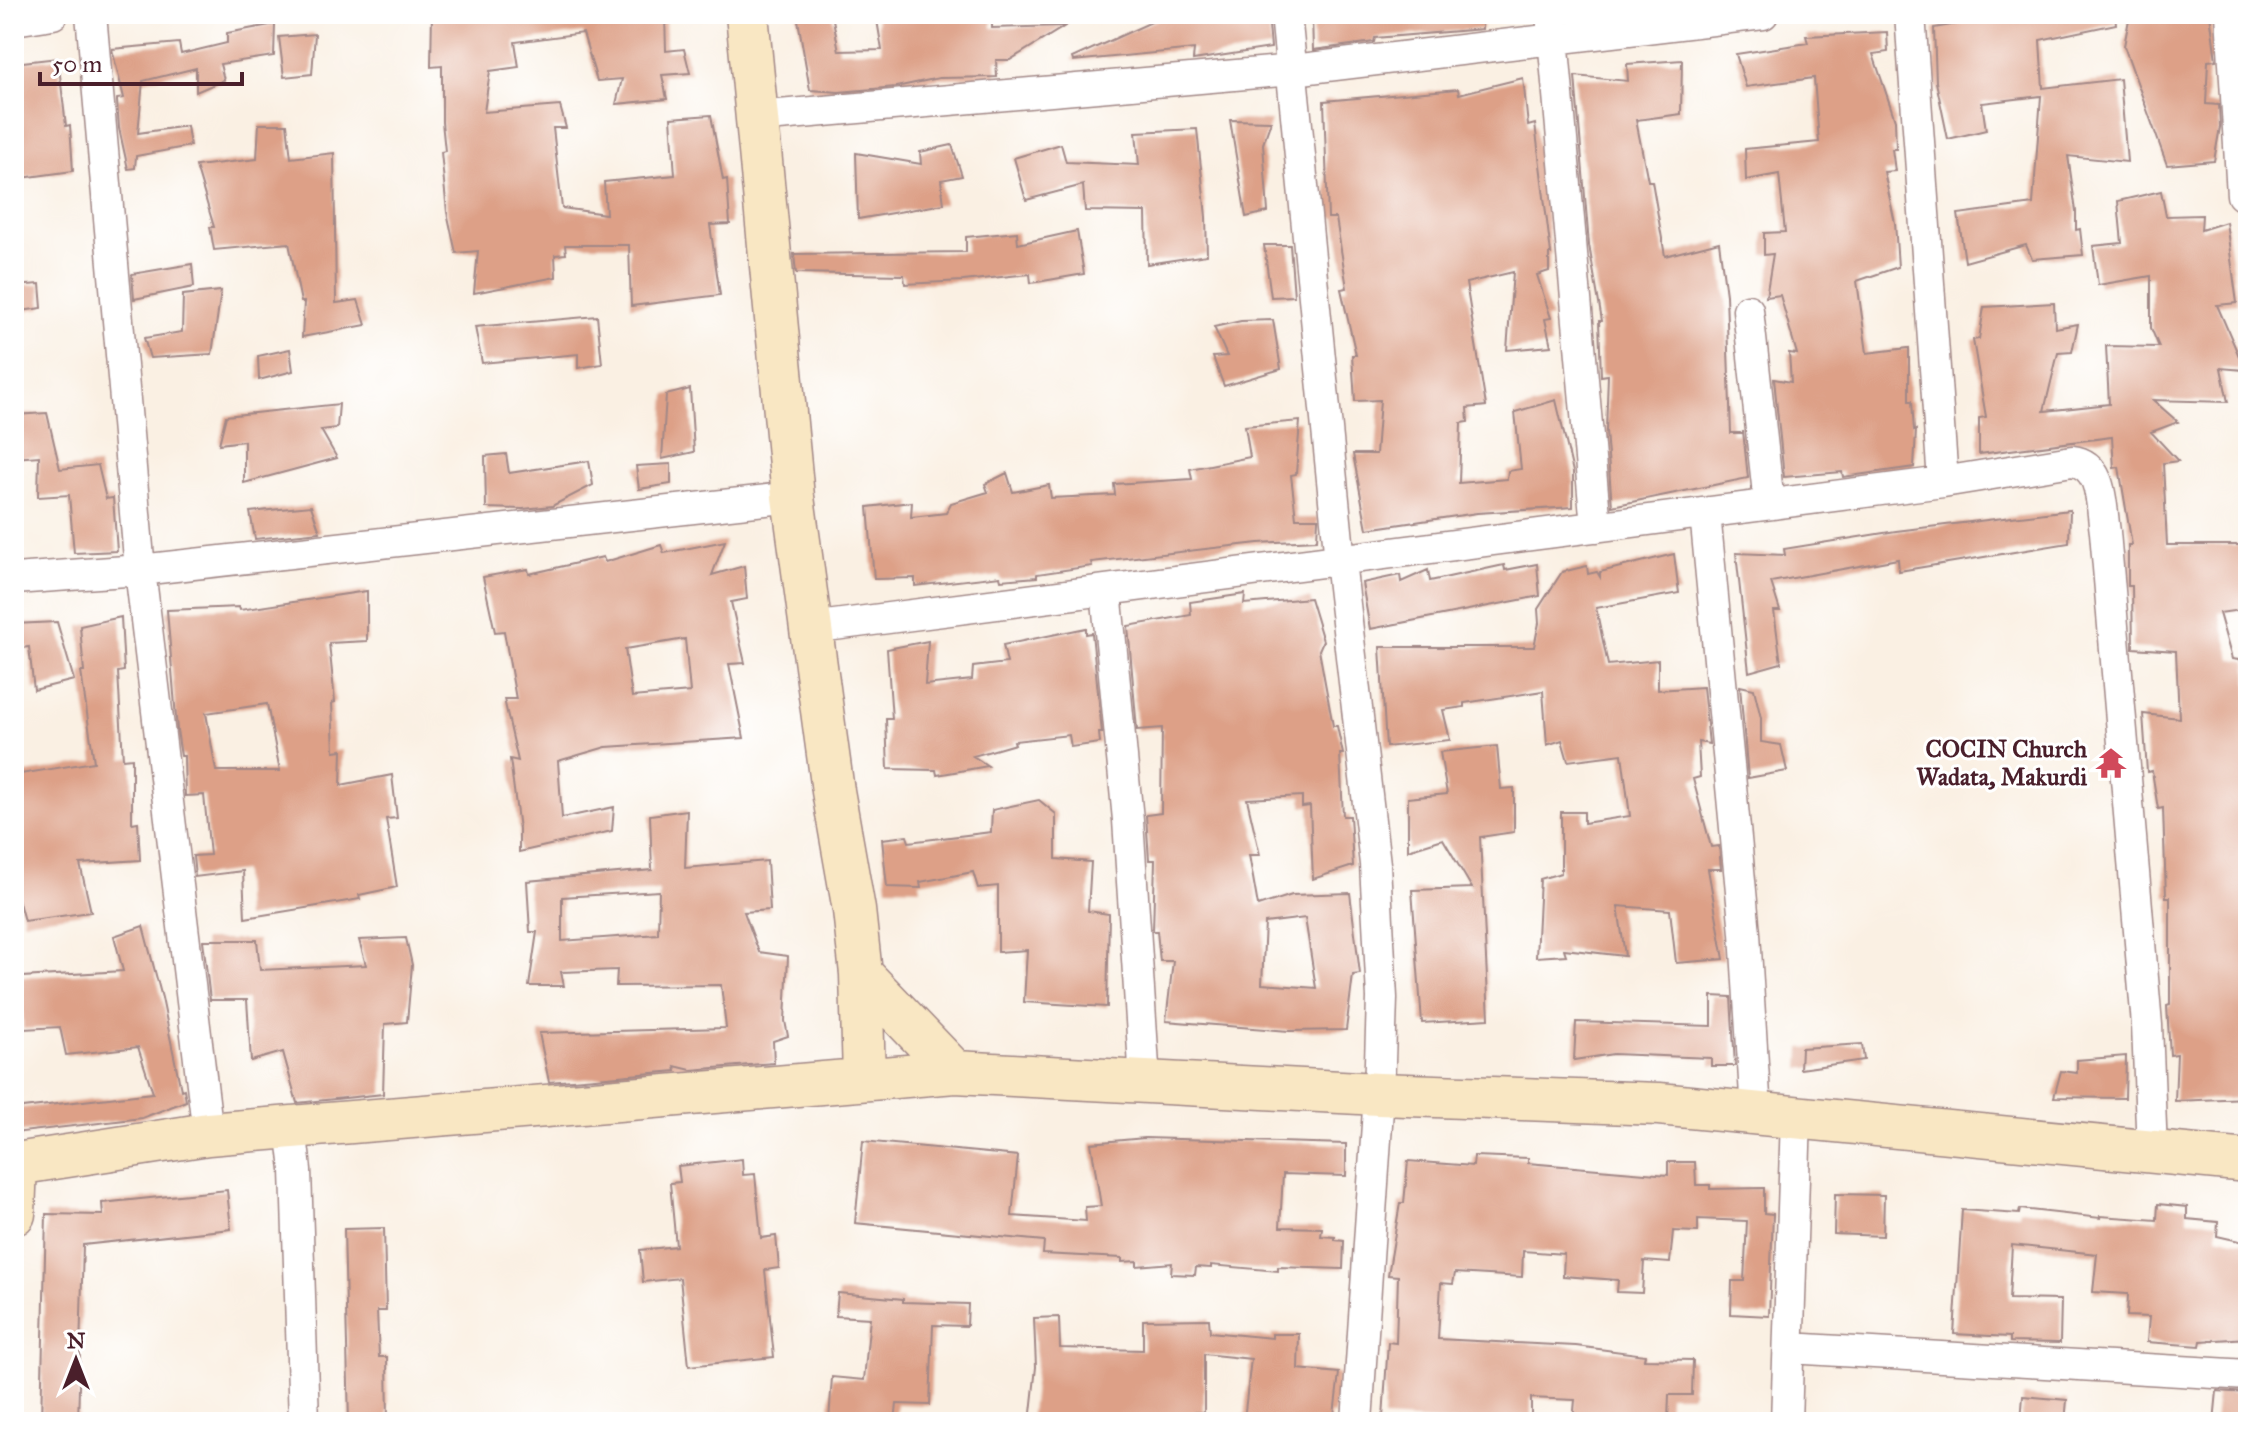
<svg xmlns="http://www.w3.org/2000/svg" width="2262" height="1436" viewBox="0 0 2262 1436" font-family="'IM FELL Great Primer',serif">
<style>
.building{fill:#dda087;fill-rule:evenodd}
.lines{fill:none;stroke-linecap:round;stroke-linejoin:round}
.street-casing{stroke:#a28887;stroke-width:33}
.secondary-casing{stroke:#a28887;stroke-width:45}
.street{stroke:#fff;stroke-width:30}
.secondary{stroke:#f9e7c3;stroke-width:42}
.labels{text-anchor:middle;dominant-baseline:central;stroke-width:6;stroke-linejoin:round;paint-order:stroke}
.poi-label{font-size:24px;font-weight:bold;fill:#4a1f2b;stroke:#fff;text-anchor:end}
</style>
<rect width="100%" height="100%" fill="#fff"/>
<filter id="ink" filterUnits="userSpaceOnUse"><feTurbulence type="fractalNoise" baseFrequency=".0125" numOctaves="2"/><feDisplacementMap in="SourceGraphic" scale="16" xChannelSelector="R" yChannelSelector="G"/><feConvolveMatrix kernelMatrix="1 2 1 2 8 2 1 2 1" color-interpolation-filters="sRGB"/></filter>
<filter id="wash" filterUnits="userSpaceOnUse"><feTurbulence type="fractalNoise" baseFrequency=".006" numOctaves="4" result="noise"/><feDisplacementMap in="SourceGraphic" scale="32" xChannelSelector="R" yChannelSelector="G"/><feGaussianBlur stdDeviation="1.8" result="paint"/><feColorMatrix in="noise" values="0 0 0 0 0 0 0 0 0 0 0 0 0 0 0 0 0 1.4 0 .05"/><feComposite in="paint" operator="in"/></filter>
<g filter="url(#wash)">
<rect width="100%" height="100%" fill="#faf0e3"/>
<g id="blocks">
<path class="building" d="M432,14H665L666,51L684,49L690,73L662,75L667,99L616,104L622,79L597,81L583,33L515,42L519,67L490,71L484,112L560,106L566,128H553L562,208L606,214L604,182L675,175L671,118L711,115L723,180L727,179L730,224L710,225L720,295L631,306L629,245H565L566,254L555,255L556,277L474,293L478,251L456,253L447,212L441,152L445,151L442,122V66L431,67Z
M797,14H832L839,51L882,50L876,14H992V28L1065,26L1010,60H996L997,77L939,78L896,87L839,92L810,90Z
M1169,14H1268L1271,48L1193,60L1194,49L1073,61L1072,58Z
M1312,14H1482V29L1375,38L1374,42L1313,50Z
M2014,14H2115L2116,24L2040,40L2043,88L2120,79L2127,162L2068,156L2076,211V230L2080,229L2083,255L2032,259L2026,245L1965,262L1958,214L2033,204L2041,96L1982,103L1986,130L1948,139L1936,82L1934,28Z
M2130,14H2210L2216,60L2208,61L2206,104L2219,105L2220,127L2214,161L2167,165L2124,46Z
M275,24L274,56L220,64L224,80L196,92V68L143,81L138,133L187,126L190,146L136,156L135,168L128,169L119,128L117,101V99L124,98L112,49L179,43L181,54L227,43V33Z
M1887,32L1888,52L1873,54L1895,120L1896,149H1892L1895,171L1884,172L1895,223L1898,267L1857,281L1867,353L1909,348V401H1912L1914,431L1916,430L1914,467L1843,477L1842,472L1784,477L1774,379L1791,382L1789,353L1797,354L1780,295L1766,297L1773,254L1764,255V233L1785,232L1779,174L1746,180L1745,149L1819,142L1814,78L1746,87L1736,54L1808,43L1806,36Z
M315,34L312,74L284,77L279,37Z
M58,58L66,126L70,125L73,171L14,179V63Z
M1682,60L1681,114L1636,120L1648,181H1652L1665,256L1719,242L1726,295L1731,433H1743V431L1748,478L1612,506L1606,431L1608,375L1601,376L1599,321H1602L1589,245L1575,76L1628,81L1627,64Z
M1523,78L1528,126L1535,124L1551,254H1549V271L1537,275L1551,318L1545,319L1551,346L1507,350L1513,272L1466,283L1486,406L1467,408L1468,422L1461,423L1459,483L1507,479L1508,471L1521,469L1515,412L1556,400L1573,472V507L1477,513L1367,529L1353,454H1376L1380,400L1355,401L1352,355H1356L1341,289L1347,288L1336,218H1328L1324,101L1458,89L1459,94Z
M1230,120L1271,121L1263,144L1268,212L1246,217Z
M259,124H287L291,158L334,153L336,303L358,300L366,325L302,337L304,302H301L289,243L214,250L210,227H214L196,166L257,159Z
M1197,129L1206,217L1207,255L1147,264L1146,212L1085,211L1083,185L1026,200L1014,158L1061,144L1066,162L1139,165L1136,132Z
M952,145L962,176L941,180L944,204L858,219L856,153L921,164L920,152Z
M2161,191L2166,216L2202,215L2201,230L2226,222L2237,303L2217,305L2245,370L2221,368L2228,402L2153,400L2178,422L2151,432L2178,461L2163,463L2167,545H2245L2248,558V609L2219,613L2232,659L2246,661L2248,674V1098L2175,1101L2177,1054L2170,1055L2167,1006L2170,1005V897H2166L2163,808L2158,809L2152,771L2147,772L2143,714L2179,718L2176,651L2133,648L2132,586H2128V545H2132L2119,467L2114,468L2112,437L1979,454V418L1986,417L1973,340L1979,339L1984,307L2054,303L2055,328L2078,324L2072,352L2058,353L2044,411L2109,404L2106,346L2159,347L2151,328V276L2098,285L2093,246L2122,243L2118,201Z
M1077,231L1084,274L1031,283L1030,274L963,281L905,284L904,275L796,273L794,254L966,252V237L1017,232L1018,244Z
M1264,245H1290L1294,296L1271,297Z
M192,264L194,287L134,299L132,274Z
M40,284L42,308L14,312V286Z
M221,291L212,354L150,358L144,338L182,332L183,295Z
M597,316L602,364L578,368V354L482,363L475,327Z
M1273,320L1281,369L1224,386L1213,357L1227,356L1214,327L1241,321Z
M290,349L293,371L259,380L258,356Z
M690,389L694,452L662,459L666,395Z
M339,404L337,428L321,430L337,458L244,483V441L219,444L226,416Z
M47,413L60,469L98,465L106,499L113,498L117,551L74,553L69,495L38,497L39,456L14,458V415Z
M1300,421L1296,474L1291,475L1296,518H1318L1317,540L1258,543L1091,562L1092,566L1037,574V577L1001,580L1000,576L915,586V578L874,579L868,507L912,502L911,517L946,513L951,503L988,492L985,484L1007,473L1013,492L1049,485L1051,498L1115,495L1114,484L1192,479L1190,469L1250,457L1245,426Z
M506,454L509,473L589,461L593,485L552,506L523,509L486,508L485,456Z
M671,464V484L639,489L636,466Z
M311,506L320,532L255,539L250,512Z
M2070,510L2069,543L1899,571L1898,559L1771,582L1780,611H1774L1781,663L1749,672L1736,553L1785,555L1784,549L1896,531Z
M725,541L712,575L744,566L747,599L731,602L745,663L729,664L744,738L606,747L558,761L562,818L614,807L612,831L519,852V829L510,759L518,761L504,699H516L504,631L495,632L483,577L528,569L529,574L603,557L605,562L661,545L664,553ZM685,639L690,692L632,697L625,649Z
M1674,554L1679,593L1596,608L1608,665L1658,660V690L1703,687L1709,744L1698,742L1700,777L1693,779L1711,847L1719,846L1721,869H1708L1724,959L1676,963L1670,910L1618,906L1625,956L1564,949L1566,955L1536,957L1540,879L1561,873V812H1584V823L1630,816L1622,754L1568,761L1562,740L1547,745L1543,691L1464,703V707L1443,710L1450,740L1386,747L1380,647H1534L1539,623L1538,609L1562,572L1587,566L1588,574L1597,572L1600,577V572Z
M1537,564L1540,596L1370,629L1362,583L1400,575L1401,582L1428,570L1430,581L1504,565L1505,570Z
M367,591V641L329,643L335,702L332,703L334,751L342,750L341,785L392,775L397,818L386,819L397,887L359,895L360,899L245,918L243,871L195,877L193,856L210,855L204,795L185,796L184,756H181L177,730L167,610L239,607L240,610ZM267,704L280,771H216L206,713Z
M1245,594L1244,604L1310,598L1323,641L1319,650L1333,726H1337L1343,754H1340L1343,816H1350L1353,866L1313,879L1310,806L1302,807V796L1247,799L1260,855H1249L1258,906L1292,895L1350,893L1360,974L1353,975L1346,1030L1289,1031L1166,1021L1173,961H1160L1157,931H1153L1155,860H1149L1146,815L1161,813L1162,728L1137,730L1128,626L1191,615L1190,602ZM1305,918L1316,988L1262,984L1265,923Z
M121,617L124,671L118,672L123,759L132,758V823L138,822L140,860L80,864L91,912L24,921L14,884V775L94,762L81,672H84L80,626Z
M57,622L74,680L34,690L29,647L14,649V624Z
M1086,628V634L1092,633L1102,733H1099L1100,743L1071,747L1069,735L1014,741L1015,744L973,756L988,766L937,775L936,770L888,769L886,719H892L887,649L928,641L925,685L972,680L973,667L1007,663L1003,645Z
M1740,686L1754,689L1761,718V742L1781,745L1787,771L1748,778Z
M1497,746L1501,789L1514,788V832L1480,837L1489,1019L1422,1023L1412,890L1472,888L1443,839L1408,850V798L1447,794L1440,752Z
M1039,800L1056,814V859L1091,862L1088,911L1109,914L1107,1007L1024,1002L1027,950L998,952V886L978,888L973,872L920,882L921,888L887,887L882,839L907,836L909,842L991,832L992,810Z
M687,810L685,868L767,861L770,910L744,912L759,952L788,956L785,1021L788,1036L773,1041L774,1063L691,1070L675,1066L676,1071L549,1082L539,1033L726,1028L721,985L616,986L617,970L561,972L564,986H529L537,932H530L527,881L652,870L650,815ZM659,891L658,934L562,941V897Z
M143,926L162,998L181,1090L184,1089L186,1101L142,1118L14,1133V1109L153,1093L138,1047L66,1055L60,1027L23,1029L22,977L123,971L114,936Z
M406,938L412,965L407,1022L385,1024L383,1094L297,1103L283,1052L251,1061L247,1000H210L203,940H257L260,970L366,965L359,940Z
M1712,996L1731,997L1735,1066H1711V1058L1613,1054L1574,1060L1576,1022L1712,1026Z
M1862,1044L1864,1060L1800,1069L1801,1048Z
M2126,1056L2125,1098L2054,1097L2061,1071L2077,1073V1060Z
M1145,1138L1346,1144V1176L1283,1174L1280,1227L1322,1228L1321,1236L1335,1237V1240L1344,1241L1343,1269L1278,1267V1271L1211,1265V1268L1196,1267L1195,1275L1171,1274L1172,1263L1137,1266V1261L1122,1262V1258L1043,1254L1044,1241L855,1223L863,1141L1018,1156L1012,1216L1086,1221L1085,1207L1101,1206L1091,1143Z
M1474,1156L1528,1158V1163L1668,1175V1162H1695L1696,1185H1710V1189L1764,1188V1213L1773,1214L1769,1316L1731,1314L1732,1281H1744L1747,1221L1698,1219V1232L1673,1231L1670,1263L1644,1261L1642,1293L1617,1292L1618,1280L1563,1276L1564,1254L1523,1251L1522,1277L1455,1273L1453,1284L1441,1283L1438,1339L1576,1346L1645,1355L1644,1359L1693,1360L1692,1395H1669L1668,1422H1573L1575,1400L1531,1398V1422H1445L1383,1418L1388,1342L1396,1343L1398,1276L1388,1275L1400,1203H1404L1408,1161L1473,1166Z
M742,1159L743,1175L755,1174L761,1238L776,1236L779,1268L765,1270L774,1357L689,1366L680,1278L643,1282L640,1250L676,1246L670,1183L680,1182L678,1166Z
M227,1190L231,1229L83,1245L78,1422H41L46,1214L103,1215L102,1203Z
M1835,1194L1884,1195L1883,1236L1834,1234Z
M2158,1204L2187,1207V1219L2218,1222L2217,1236L2248,1243V1338L2201,1341L2200,1346L2147,1342L2149,1317L2127,1316L2128,1294L2093,1292L2097,1254L2012,1245L2009,1299L2061,1300L2060,1343L2010,1342V1337L1954,1334L1962,1210L2019,1214L2020,1209L2100,1218V1216L2157,1220Z
M384,1228L386,1311H377L379,1357H387L388,1422H349L344,1229Z
M838,1293L903,1299V1302L968,1304L967,1326L933,1325L930,1405L897,1404L895,1422H829L832,1377L864,1380L870,1318L836,1316Z
M1059,1317L1060,1348L1143,1350V1320L1209,1319L1210,1332L1272,1338V1334H1299L1298,1369L1339,1373L1334,1415L1330,1414V1422L1244,1420L1251,1359L1204,1354V1412L1184,1413V1421L1030,1422L1036,1367L1034,1318Z
M2217,1391L2247,1393L2245,1422H2214Z
M2023,1396L2067,1400L2065,1422L2021,1421Z"/>
</g>
</g>
<g filter="url(#ink)">
<use href="#blocks" fill-opacity="0" stroke="#a28887" stroke-width="2"/>
<g class="lines">
<defs>
<path id="street" d="M91,14L140,570L208,1134
M1286,14L1340,561L1375,864L1382,998L1379,1094L1357,1422
M1551,14L1596,527
M2231,14L2242,195
M14,20L53,14
M756,117L1293,70L1763,14
M1748,310L1769,504
M1943,482L2072,461C2104,464 2101,508 2105,532L2147,1025L2152,1152
M1705,513L1745,933L1756,1113
M14,579L140,570L793,497
M1106,590L1128,820L1145,1082
M811,628L1943,482L1910,14
M291,1127L296,1170L304,1422
M1789,1348L2248,1375
M1786,1422L1796,1117"/>
<path id="secondary" d="M747,14L793,497L833,791L854,910L861,974L864,1078
M861,974L955,1072
M14,1214L16,1164L208,1134L955,1072L1379,1094L1659,1104L2248,1161"/>
</defs>
<use href="#street" class="street-casing"/>
<use href="#secondary" class="secondary-casing"/>
<use href="#street" class="street"/>
<use href="#secondary" class="secondary"/>
</g>
</g>
<defs>
<symbol id="temple-bare" viewBox="-9 -9 18 18"><path d="M0-6L5-2H3V0L6.5 2.5H4V6H1.5V3h-3V6H-4V2.5H-6.5L-3 0V-2H-5Z" fill="#d1495b" stroke="#fff" stroke-width="2.5" paint-order="stroke"/></symbol>
</defs>
<g fill-rule="evenodd">
<use href="#temple-bare" x="2089" y="741" width="44" height="44"/>
</g>
<g class="labels">
<g class="poi-label">
<text x="2087" y="749">COCIN Church<tspan x="2087" dy="28">Wadata, Makurdi</tspan></text>
</g>
</g>
<rect width="2262" height="1436" fill="none" stroke="#fff" stroke-width="48"/>
<g transform="translate(76 1360)" stroke="#ffffff" stroke-width="6" paint-order="stroke">
<path d="M0-6L14 30L0 20L-14 30Z" fill="#4a1f2b"/>
<text y="-12" font-size="22" font-weight="bold" text-anchor="middle" fill="#4a1f2b">N</text>
</g>
<path d="M40 72v12h202v-12" fill="none" stroke="#4a1f2b" stroke-width="4"/>
<text x="52" y="72" font-size="24" fill="#4a1f2b" stroke="#ffffff" stroke-width="6" paint-order="stroke">50 m</text>
</svg>
